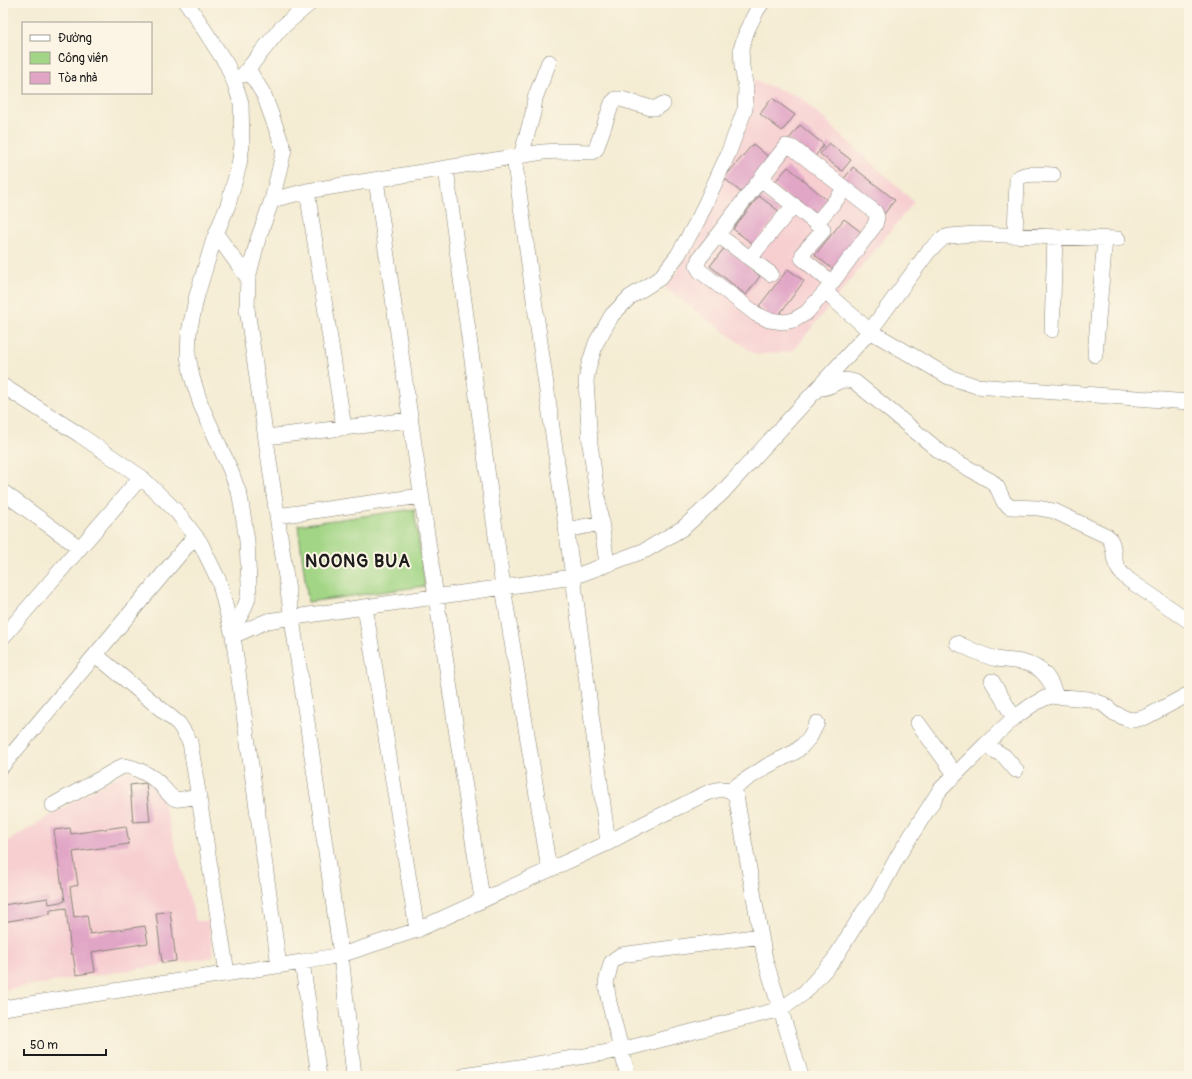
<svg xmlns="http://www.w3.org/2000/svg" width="1192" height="1079" viewBox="0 0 1192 1079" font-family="Pangolin,sans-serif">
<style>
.built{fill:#f7cfd1}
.green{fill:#a2d585;stroke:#5f7850}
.building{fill:#e1a5c6}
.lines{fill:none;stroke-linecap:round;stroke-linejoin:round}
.minor-casing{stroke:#888478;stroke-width:16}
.minor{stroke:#fff;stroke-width:15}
.labels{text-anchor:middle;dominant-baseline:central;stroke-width:4;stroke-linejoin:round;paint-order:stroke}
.district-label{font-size:18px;font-weight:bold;letter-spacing:1px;fill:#1c1c1c;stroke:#fcf5e5}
</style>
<rect width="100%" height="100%" fill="#fcf5e5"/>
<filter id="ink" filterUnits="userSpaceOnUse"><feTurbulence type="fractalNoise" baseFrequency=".025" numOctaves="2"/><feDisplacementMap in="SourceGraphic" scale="8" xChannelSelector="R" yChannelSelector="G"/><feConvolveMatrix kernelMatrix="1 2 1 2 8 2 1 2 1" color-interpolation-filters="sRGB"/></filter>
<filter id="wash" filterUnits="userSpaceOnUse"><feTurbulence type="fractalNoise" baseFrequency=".012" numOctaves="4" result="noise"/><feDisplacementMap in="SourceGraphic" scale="16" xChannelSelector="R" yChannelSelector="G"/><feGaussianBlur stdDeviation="0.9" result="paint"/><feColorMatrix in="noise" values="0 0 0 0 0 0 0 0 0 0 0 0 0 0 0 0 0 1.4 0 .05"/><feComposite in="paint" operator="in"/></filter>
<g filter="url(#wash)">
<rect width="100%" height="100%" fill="#f4ecd3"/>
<path class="built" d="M754,80L800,97L914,202L793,351L756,355L665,288L696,244L748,120Z
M130,771L159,788L196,921H209L213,957L3,990V844L124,772Z"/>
<path class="green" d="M414,509L425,586L308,602L298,525Z"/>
<g id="blocks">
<path class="building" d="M772,98L795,115L782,131L760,114Z
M800,125L824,145L813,159L789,139Z
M829,143L851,160L842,171L820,154Z
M753,144L771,159L743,194L724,178Z
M788,167L828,201L813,218L773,184Z
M853,167L895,200L884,214L843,180Z
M759,196L780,212L754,245L733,229Z
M844,219L865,235L836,272L815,255Z
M725,247L760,276L746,295L710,266Z
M788,269L804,281L776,319L759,306Z
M146,783L150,821L133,822L130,785Z
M126,826L129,844L73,852L78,885L70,887L74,917L87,915L90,934L145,926L148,943L92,952L95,972L76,975L73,954H71L66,908L50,910V914L3,922V905L48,898L49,904L65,901L63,888H62L54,830L70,828L71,834Z
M170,911L176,961L162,963L156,913Z"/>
</g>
</g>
<g filter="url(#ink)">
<use href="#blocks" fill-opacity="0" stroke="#888478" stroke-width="1"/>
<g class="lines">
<defs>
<path id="minor" d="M187,3L227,65L235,84L241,103L242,145L239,165L228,205L214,239L197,295L189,332L188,356L192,377L201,405L230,469L240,496L247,541L249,584L248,598L244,609L232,630
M248,69L264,95L284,150L272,200L258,239L248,278L247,309L341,955L417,930L608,843C632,829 657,817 683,805C695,799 709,790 723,789C729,789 732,792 736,796L765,959L801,1076
M243,75L280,29L310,3
M786,146L793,148L875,212L877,217L875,225L825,292L806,313L794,320L784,322L769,320L756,314L700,271L697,266L699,259Z
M521,156L533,113L535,98L549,62
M514,157L573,577L608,843
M446,169L503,587L549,869
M761,179L823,229V231L803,253L802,258L832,283
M376,180L436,597L482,899
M307,191L344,428
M272,200L307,191L543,152L560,151L592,152L596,149L612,103L616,99H621L651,108H656L663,104
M816,224L845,189
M216,234L248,278
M718,235L771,274
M1015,236L1017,179C1025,171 1042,175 1053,175
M750,258L794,205
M825,292L870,331L949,377L976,386L1189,402
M1052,330L1055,237
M1095,355L1105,239
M3,386L80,435L141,477L177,512L200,542L219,581L233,636L279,966
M822,388C836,387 837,376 855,382L943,454L991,481L997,487L1004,502L1010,507L1038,508L1054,511L1107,536C1117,545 1111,558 1118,568C1120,573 1125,576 1129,580L1189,621
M266,437L410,420
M3,492L80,548
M277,516L421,496
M567,530L601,523
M607,564L590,444L586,381L589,365L596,343L612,315L630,297L660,278L678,255L698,220L728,154L745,109L746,88L742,67L741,49L747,30L757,10L762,3
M365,607L417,930
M233,636L267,621L573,577L646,550L683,528L721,494L870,331L928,252L943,238L950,236L975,234L1118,239
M3,637L141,477
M957,643C970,649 983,656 997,659C1006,661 1016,660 1025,663C1043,667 1051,680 1056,697
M96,655L179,724L190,742L227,973
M992,681L1014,718
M918,723L955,774
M985,745L1004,756L1016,770
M3,765L195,536
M730,790L767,766L795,752L801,747L810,737L817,723
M53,805L123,766C134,766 152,776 160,784C165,789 169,797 176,799C183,800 192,797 198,795
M302,962L319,1076
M3,1008L302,962L341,955L354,1076
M464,1076L621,1050L781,1009L804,993L833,961L864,911L876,897L898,856L940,790L985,745L1014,718L1032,705L1045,698L1052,696L1089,699L1103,704L1114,713L1127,719L1134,720L1146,717L1189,694
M628,1076L609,1002L606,983L611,963L615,959L621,955L761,936"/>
</defs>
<use href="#minor" class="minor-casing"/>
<use href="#minor" class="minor"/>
</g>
</g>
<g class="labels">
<g class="district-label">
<text x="358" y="561">NOONG BUA</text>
</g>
</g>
<rect width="1192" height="1079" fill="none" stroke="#fcf5e5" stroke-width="16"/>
<rect x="22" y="22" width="130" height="72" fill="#fcf5e5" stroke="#a29e95"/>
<rect x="30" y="35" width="20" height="6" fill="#ffffff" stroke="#a29e95"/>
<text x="58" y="42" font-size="12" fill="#1c1c1c">Đường</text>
<rect x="30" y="52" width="20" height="12" fill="#a2d585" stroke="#a29e95"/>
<text x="58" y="62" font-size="12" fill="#1c1c1c">Công viên</text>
<rect x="30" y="72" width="20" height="12" fill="#e1a5c6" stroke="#a29e95"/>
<text x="58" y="82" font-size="12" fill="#1c1c1c">Tòa nhà</text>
<path d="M24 1049v6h82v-6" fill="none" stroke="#1c1c1c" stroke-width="2"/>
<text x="30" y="1049" font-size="12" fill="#1c1c1c" stroke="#fcf5e5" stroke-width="3" paint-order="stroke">50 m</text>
</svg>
